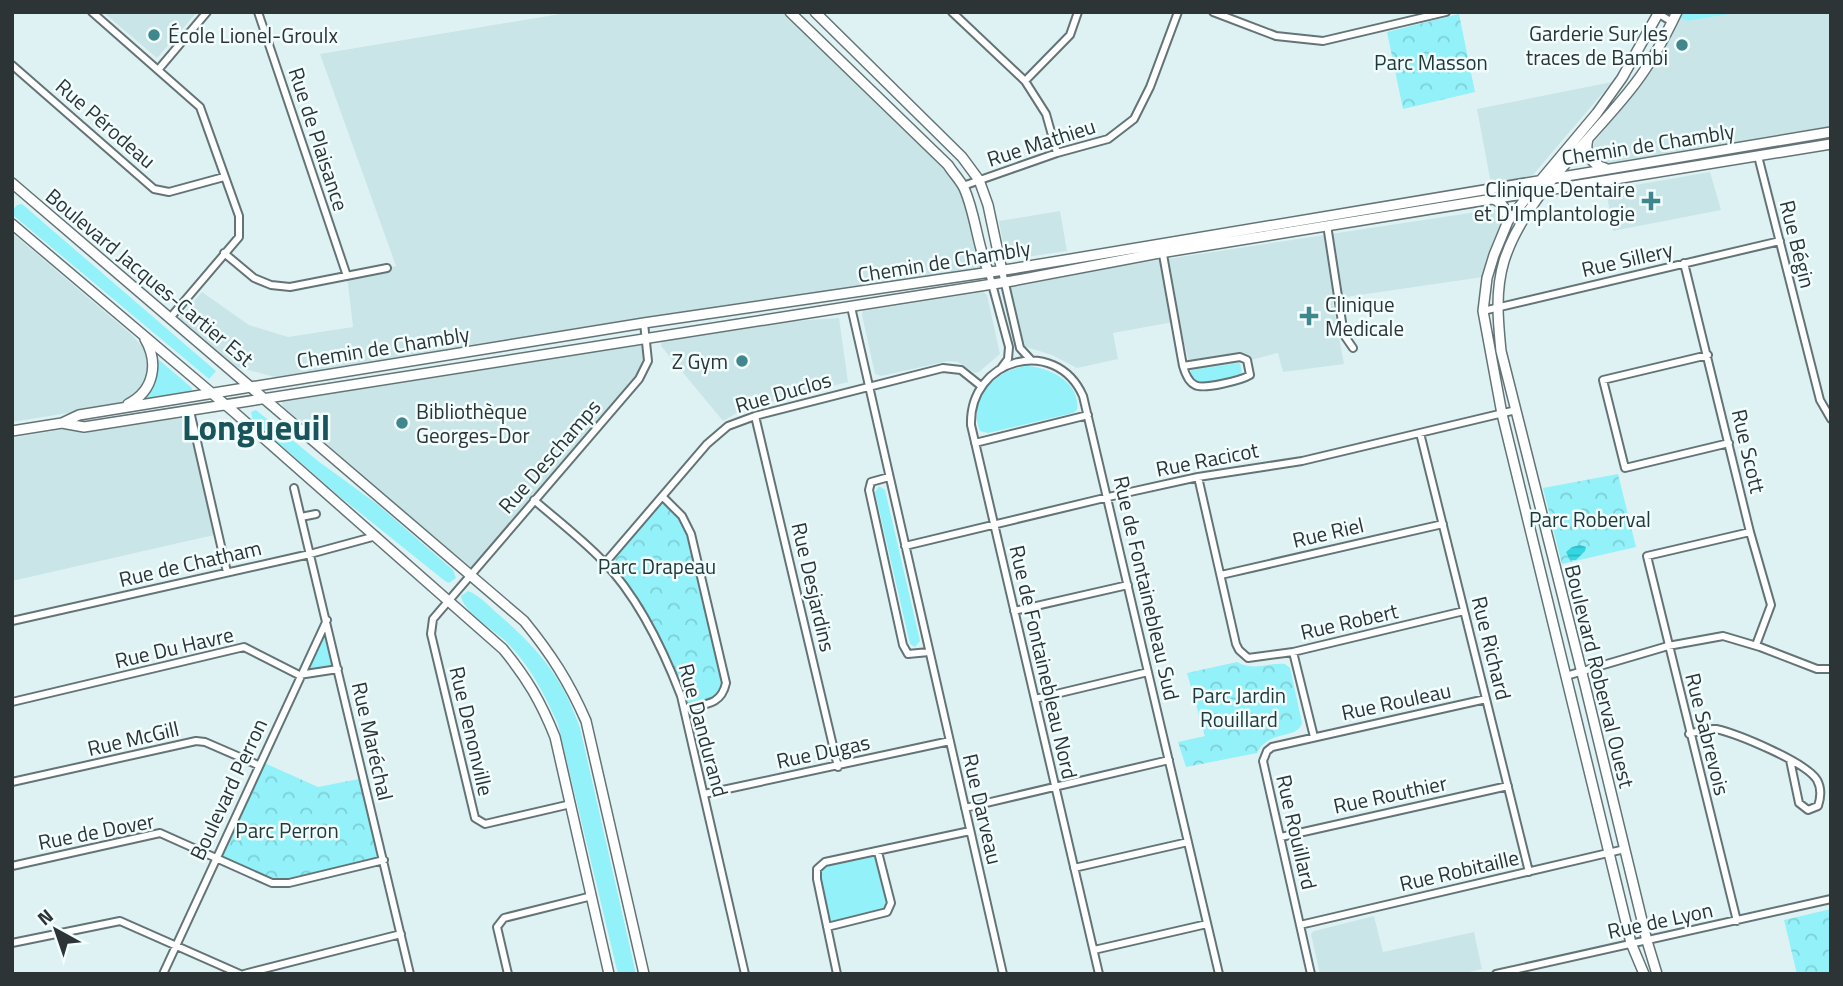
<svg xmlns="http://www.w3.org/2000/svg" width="1843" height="986" viewBox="0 0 1843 986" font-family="'Titillium Web',sans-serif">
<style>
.built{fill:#c9e5e7}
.grass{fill:#92f1f9}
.park{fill:url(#park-crowns)}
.water{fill:url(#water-rules)}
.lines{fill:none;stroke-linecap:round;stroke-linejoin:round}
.street-casing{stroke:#647476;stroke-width:10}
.secondary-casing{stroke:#647476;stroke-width:12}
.street{stroke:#fff;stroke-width:6}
.secondary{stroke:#fff;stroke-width:9}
.poi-dot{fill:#3f878d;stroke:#f2fdfe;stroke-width:2.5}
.labels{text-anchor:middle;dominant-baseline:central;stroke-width:5;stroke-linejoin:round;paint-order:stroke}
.poi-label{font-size:21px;fill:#2d3435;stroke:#f2fdfe;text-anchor:end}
.park-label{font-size:21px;fill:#1f383a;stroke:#f2fdfe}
.street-label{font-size:21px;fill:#2d3435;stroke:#f2fdfe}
.town-label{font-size:35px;font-weight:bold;fill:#185459;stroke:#f2fdfe}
</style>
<defs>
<pattern id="park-crowns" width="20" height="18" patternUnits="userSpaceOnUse" patternTransform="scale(1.75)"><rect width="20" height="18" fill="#92f1f9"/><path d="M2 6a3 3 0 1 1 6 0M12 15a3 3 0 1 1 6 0" fill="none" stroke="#7ecfd6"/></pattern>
<pattern id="water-rules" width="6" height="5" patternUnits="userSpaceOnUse" patternTransform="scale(1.75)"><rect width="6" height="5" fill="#35d5e2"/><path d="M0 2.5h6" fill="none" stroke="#2fb7c2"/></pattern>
</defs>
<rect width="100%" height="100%" fill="#dff2f3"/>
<path class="built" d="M103,12H197L157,58Z
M572,12H790L963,186L989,273L302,378L275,377L233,366L179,318L202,292L249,325L288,337L353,327L347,276L396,266L320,54Z
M1730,12H1831V126L1609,165L1596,159L1592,150L1595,141L1638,88L1680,18L1688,21L1728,14Z
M1612,82L1532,176L1491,184L1477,109Z
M1710,172L1721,210L1613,231L1606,190Z
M1496,209L1501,211L1502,220L1486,259L1483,277L1332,299L1344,364L1283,372L1278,353L1240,363L1191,370L1179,321L1113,333L1118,359L1077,368L1052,355L1023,346L1009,283Z
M1060,211L1067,251L1006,260L999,221Z
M12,233L132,335L145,350L149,363V376L144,388L124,404L12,422Z
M983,292L987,295L1000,354L979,372L975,373L958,362L948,361L881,376L875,374L862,315L863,311Z
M839,318L848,382L745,408L723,421L661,346V330Z
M641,338L648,354L644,370L470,576L284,414L282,402L287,395Z
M188,417L214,535L12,581V438L65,429L83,433Z
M1374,916L1383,952L1474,932L1482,969L1460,974H1320L1311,934L1314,931Z"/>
<path class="grass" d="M1683,12H1725L1729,14L1688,21L1680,18Z
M22,204L216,371L209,379L14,216L12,211L17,205Z
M159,360L192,388L191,392L142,401L148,391L156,361Z
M1240,363L1242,372L1238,376L1197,385L1191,380V370Z
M1026,366C1049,367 1081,382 1077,410L1073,413L988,433L980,431C966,398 996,370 1026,366Z
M256,410L318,461L377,504L453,570L456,578L449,583L445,581L339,496L253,421L251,412Z
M879,486L885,490L920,641L915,647L910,644L875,492Z
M468,591C479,595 489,606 498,614C538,648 563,678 580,728L636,974H618L558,724C544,693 528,661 502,638C491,629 462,609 461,596Z
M327,620L338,669L299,675Z
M878,852L891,903L887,912L827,927L817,869L825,862Z"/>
<path class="park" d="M1459,14L1475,92L1403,109L1387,32Z
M1618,474L1636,547L1562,564L1543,488Z
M663,497L682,516L691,534L726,683L716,701L684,709L666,656L633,600L605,563Z
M1237,662C1254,672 1268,662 1285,664L1290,668L1302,723C1297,740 1269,729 1257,753L1186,767L1178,742L1205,736L1187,673Z
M260,761L318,787L364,778L384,860L289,883H272L217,857Z
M1831,909V974H1797L1784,920Z"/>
<path class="water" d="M1580,545L1586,547L1585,551L1576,560H1570L1566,552L1572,547Z"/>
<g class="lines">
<defs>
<path id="street" d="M92,12L200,107L239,216V237L170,318
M258,12L347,276
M952,12L1025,81L1046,114L1057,153
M1213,12L1276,36L1323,41L1446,12
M1656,12L1672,22
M12,65L154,189L169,192L224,177
M158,70L207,12
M1025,81L1070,35L1078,12
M1758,156L1820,400L1831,419
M963,186L1057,153L1108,139L1134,119L1150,87L1178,12
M1327,225L1344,335L1353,348
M1162,249L1183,366C1185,373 1188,382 1195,385C1203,390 1242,380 1250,375L1247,360L1240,357L1183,366
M224,253L254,278L271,285L290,287L387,268
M1684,263L1750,532L1771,605L1756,645
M1002,271L1020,348L1031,360
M989,273L1009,347L1008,359L1002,367
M851,307L1003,974
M1483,311L1780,241
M1708,355L1603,380L1625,468L1729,443
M190,411L227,572
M755,416L838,767
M1420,433L1529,872
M975,443L1088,415
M889,477L871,482L869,490L903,645L908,654L929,652
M1198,477L1236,644L1239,650L1248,658L1293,652L1464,611
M294,488L410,974
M663,497L682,516L691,534L726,683C721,706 704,704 684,709
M534,500C557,520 582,539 603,561C639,598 663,649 681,696L745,974
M301,517L316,514
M905,546L1121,494L1198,477L1302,461L1516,410
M605,563L707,444L728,426L755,416L943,368L961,370L981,386
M1221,575L1443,524
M1014,611L1128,585
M12,621L310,554L376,536
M1293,652L1314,737
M1566,676L1668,646L1723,636L1760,647L1817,669H1831
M1035,699L1148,672
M12,702L244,647L299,675L338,669
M1689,734C1697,732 1708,728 1716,729C1738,734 1806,762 1817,780C1822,789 1821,797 1818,806L1808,810L1799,803L1790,760
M12,782L196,741L205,742L258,765
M704,794L950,741
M571,804L485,824L475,818L431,634L433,619L639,379L648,361L644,323
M965,808L1169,760
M1281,837L1508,786
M12,866L160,833L272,883H289L384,860
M1074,868L1188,842
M1737,921L1647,556L1750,532
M1300,925L1625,849
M827,927L887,912L891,903L878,852
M12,943L120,921L240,974
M1094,950L1207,924
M163,974L327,620
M244,974L401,934
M508,974L497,927L504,918L592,896
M837,974L817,879V869L825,862L970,831
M1099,974L971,425C969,358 1056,335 1083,396L1219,974
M1311,974L1263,761L1267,751L1272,747L1486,699
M1496,974L1831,899"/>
<path id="secondary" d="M790,12L948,165C953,173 960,180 964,188C976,215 977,246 989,273
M815,12L962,157L979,180L988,205L1002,271
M1588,139C1584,154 1591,164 1605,168
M1540,181L1597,113L1622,78L1659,12
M12,183L524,621C551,654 569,682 586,721L644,974
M1531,192L1508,221L1494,255L1487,278L1483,311L1502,414L1631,943L1644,974
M1493,199C1504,203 1506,210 1508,221
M12,224L234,412L503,649C527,678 541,702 555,737L609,974
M128,404C154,391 159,363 145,339
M62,423L84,427L1012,281L1154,254L1831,144
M12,431L62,423L79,415L644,323L1011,269L1831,132
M1657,974L1647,941L1585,685L1501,351C1498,321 1495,291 1504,261C1526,192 1595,138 1637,81C1652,61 1666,35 1677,12"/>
</defs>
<use href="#street" class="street-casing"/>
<use href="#secondary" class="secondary-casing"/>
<use href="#street" class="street"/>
<use href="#secondary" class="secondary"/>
</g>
<g class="poi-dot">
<circle cx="154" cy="35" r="7"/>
<circle cx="1682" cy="45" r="7"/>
<path d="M1647.5 190.5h7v7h7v7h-7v7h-7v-7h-7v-7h7z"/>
<path d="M1305.5 305.5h7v7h7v7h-7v7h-7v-7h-7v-7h7z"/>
<circle cx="742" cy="361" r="7"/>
<circle cx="402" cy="423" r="7"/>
</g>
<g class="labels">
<g class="poi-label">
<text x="1668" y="33">Garderie Sur les<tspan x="1668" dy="24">traces de Bambi</tspan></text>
<text x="168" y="35" text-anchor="start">École Lionel-Groulx</text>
<text x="1635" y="189">Clinique Dentaire<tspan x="1635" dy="24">et D'Implantologie</tspan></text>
<text x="1325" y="304" text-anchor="start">Clinique<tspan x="1325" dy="24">Medicale</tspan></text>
<text x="728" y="361">Z Gym</text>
<text x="416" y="411" text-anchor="start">Bibliothèque<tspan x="416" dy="24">Georges-Dor</tspan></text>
</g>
<g class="park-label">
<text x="1431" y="62">Parc Masson</text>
<text x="1590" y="519">Parc Roberval</text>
<text x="657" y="566">Parc Drapeau</text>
<text x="1239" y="695">Parc Jardin<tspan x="1239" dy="24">Rouillard</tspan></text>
<text x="287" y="830">Parc Perron</text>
</g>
<g class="street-label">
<text transform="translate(106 123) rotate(41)">Rue Pérodeau</text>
<text transform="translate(319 139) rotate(72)">Rue de Plaisance</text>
<text transform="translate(1041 142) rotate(-18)">Rue Mathieu</text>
<text transform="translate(1648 144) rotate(-9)">Chemin de Chambly</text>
<text transform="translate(1798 244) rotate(76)">Rue Bégin</text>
<text transform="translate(1627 259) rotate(-13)">Rue Sillery</text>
<text transform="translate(944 261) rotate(-9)">Chemin de Chambly</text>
<text transform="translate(150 277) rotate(40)">Boulevard Jacques-Cartier Est</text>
<text transform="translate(383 347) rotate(-9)">Chemin de Chambly</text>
<text transform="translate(783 392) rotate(-16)">Rue Duclos</text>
<text transform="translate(1749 451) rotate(77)">Rue Scott</text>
<text transform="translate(549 456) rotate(-49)">Rue Deschamps</text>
<text transform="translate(1207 459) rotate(-11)">Rue Racicot</text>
<text transform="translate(1328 532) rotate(-13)">Rue Riel</text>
<text transform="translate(190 563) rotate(-13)">Rue de Chatham</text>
<text transform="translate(814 587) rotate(77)">Rue Desjardins</text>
<text transform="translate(1147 588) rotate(77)">Rue de Fontainebleau Sud</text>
<text transform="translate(1349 621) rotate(-13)">Rue Robert</text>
<text transform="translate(174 647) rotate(-13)">Rue Du Havre</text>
<text transform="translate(1492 648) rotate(76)">Rue Richard</text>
<text transform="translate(1044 662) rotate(77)">Rue de Fontainebleau Nord</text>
<text transform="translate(1600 676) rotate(76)">Boulevard Roberval Ouest</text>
<text transform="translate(1396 701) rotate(-12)">Rue Rouleau</text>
<text transform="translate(704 730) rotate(75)">Rue Dandurand</text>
<text transform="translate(472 731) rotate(77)">Rue Denonville</text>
<text transform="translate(1708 734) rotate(76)">Rue Sabrevois</text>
<text transform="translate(133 738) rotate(-13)">Rue McGill</text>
<text transform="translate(373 741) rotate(77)">Rue Maréchal</text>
<text transform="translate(823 751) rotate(-12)">Rue Dugas</text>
<text transform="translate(228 789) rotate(-65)">Boulevard Perron</text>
<text transform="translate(1390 794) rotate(-12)">Rue Routhier</text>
<text transform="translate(983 809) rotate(77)">Rue Darveau</text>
<text transform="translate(96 831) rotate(-11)">Rue de Dover</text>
<text transform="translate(1297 832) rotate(77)">Rue Rouillard</text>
<text transform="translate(1459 870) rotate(-13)">Rue Robitaille</text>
<text transform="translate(1660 920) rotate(-12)">Rue de Lyon</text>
</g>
<g class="town-label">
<text x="256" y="427">Longueuil</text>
</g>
</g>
<rect width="1843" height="986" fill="none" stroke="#2d3435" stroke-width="28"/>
<g transform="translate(56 930) rotate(320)" stroke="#f2fdfe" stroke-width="5" paint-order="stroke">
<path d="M0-5L12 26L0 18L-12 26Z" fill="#2d3435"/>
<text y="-10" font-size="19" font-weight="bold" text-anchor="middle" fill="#2d3435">N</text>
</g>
</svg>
